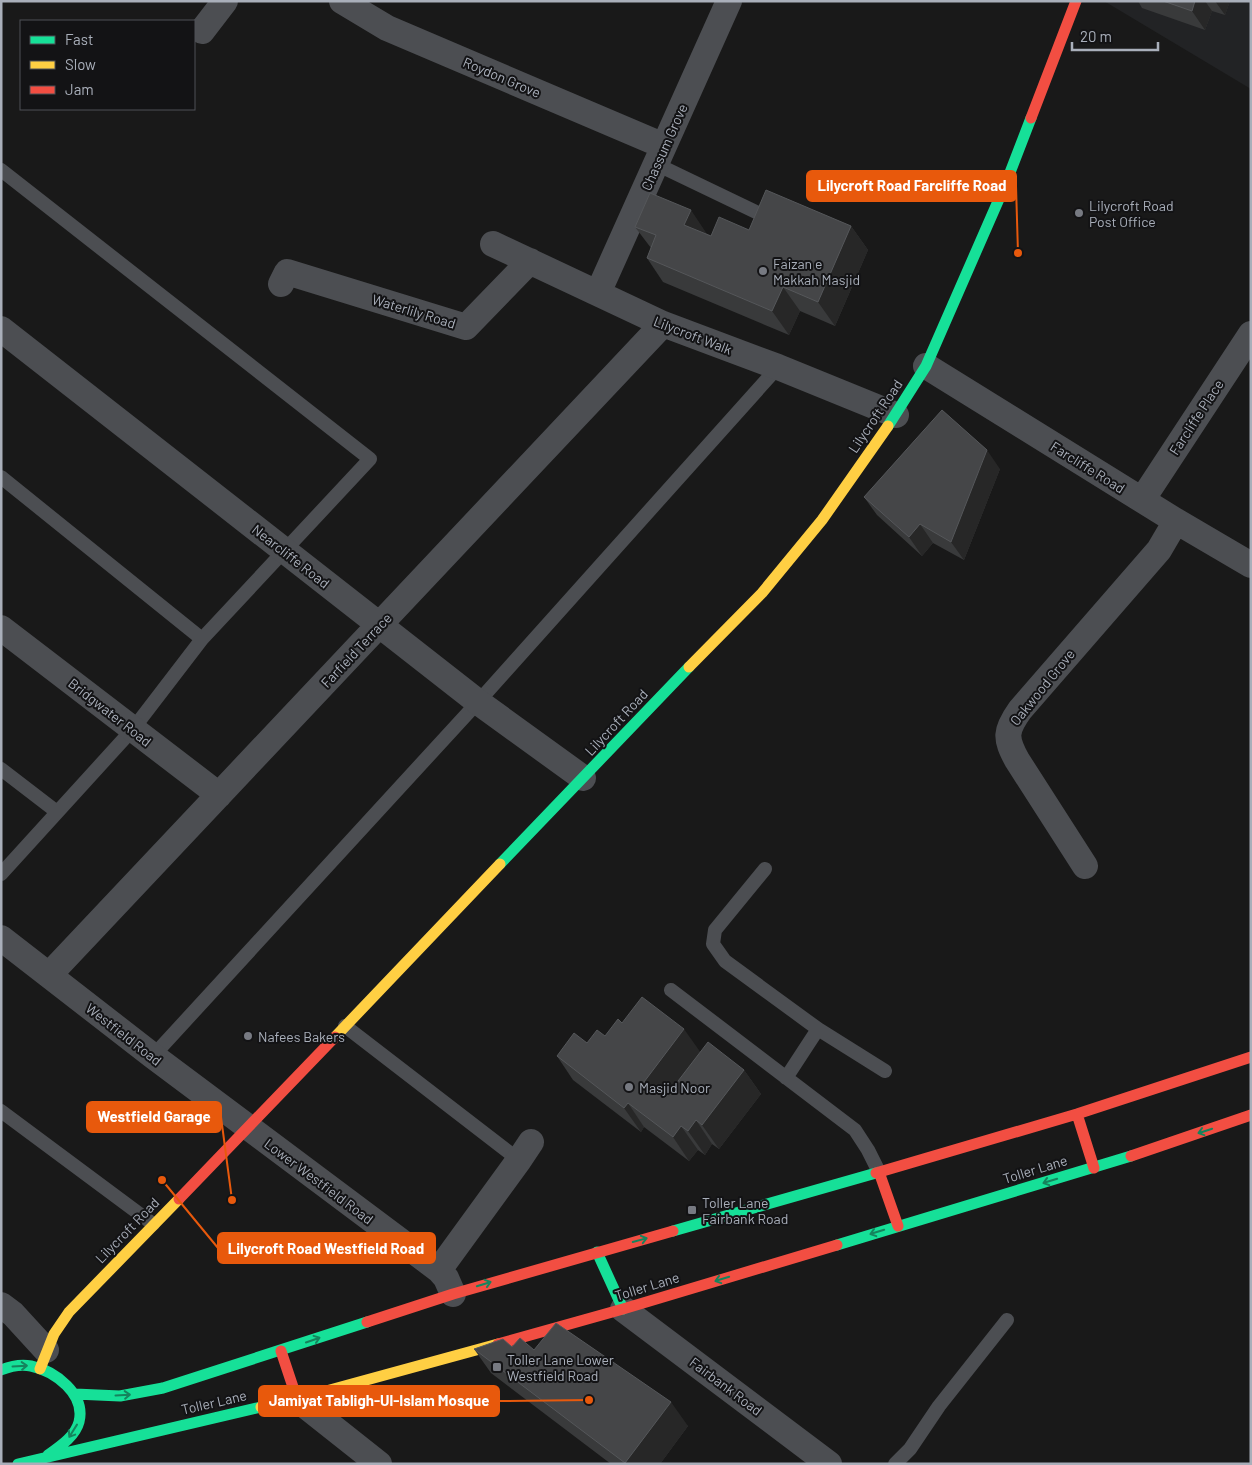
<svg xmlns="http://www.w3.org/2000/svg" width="1252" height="1465" viewBox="0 0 1252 1465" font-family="Barlow,sans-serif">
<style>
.built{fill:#222325}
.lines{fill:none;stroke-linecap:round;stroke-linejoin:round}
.lane{stroke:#4c4e52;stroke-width:14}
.street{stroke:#4c4e52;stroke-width:26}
.fast{stroke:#16e098;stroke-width:11}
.slow{stroke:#ffcf43;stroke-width:11}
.jam{stroke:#f24e42;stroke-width:11}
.wall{fill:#393a3b}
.shaded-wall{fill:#272727}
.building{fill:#454648;stroke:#55575a}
.oneway{stroke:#15845d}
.poi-dot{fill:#777a82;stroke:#131315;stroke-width:2}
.labels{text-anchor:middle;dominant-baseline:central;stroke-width:4;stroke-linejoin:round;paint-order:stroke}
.street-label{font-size:14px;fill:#a9afba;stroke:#131315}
.poi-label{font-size:14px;fill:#a9afba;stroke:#131315;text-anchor:start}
.leader{fill:none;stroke:#e8590c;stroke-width:2}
.callout-dot{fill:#e8590c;stroke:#131315;stroke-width:2}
.callout{fill:#e8590c;stroke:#e8590c;stroke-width:2}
.callout-label{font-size:15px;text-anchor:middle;font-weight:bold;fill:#fff}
</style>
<rect width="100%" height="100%" fill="#191919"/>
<path class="built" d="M1104,1H1251V89Z"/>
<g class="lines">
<path class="lane" d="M656,164L756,212
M1,170L370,459L202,639L133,729L1,874
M1,477L202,639
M1,769L57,812
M765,869L715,930L713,944L725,961L818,1029L786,1078
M671,990L855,1130L868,1150L879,1172
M345,1026L519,1160
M818,1029L885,1071
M153,1056L478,702L778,367
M1,1111L153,1224
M895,1464L910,1449L939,1406L1007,1320"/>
<path class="street" d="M342,1L387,28L664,146
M202,31L225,1
M493,244L663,324L778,367L896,415
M281,284L287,272L466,327L530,261
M598,293L729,1
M1,329L478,702L583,778
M926,366L1176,521L1251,565
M1142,500L1251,334
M1,628L219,795
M1085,866L1017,760C1005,738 1005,731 1020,710L1159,550L1176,521
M1,938L153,1056L439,1270L446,1278L453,1294
M49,975L663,324
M439,1270L519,1160L531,1142
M1,1305L13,1314L46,1350
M623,1309L829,1464
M297,1399L379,1464"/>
<path class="fast" d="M888,426L926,366L1006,183L1031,118
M500,864L689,667
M673,1231L876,1173
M837,1245L1131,1156
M597,1252L623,1309
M1,1370C11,1366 20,1364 31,1366C55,1371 86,1394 79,1422C75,1437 59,1447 48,1455
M75,1394L120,1396L163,1388L367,1322
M18,1464L261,1407"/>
<path class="slow" d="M689,667L762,593L822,520L888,426
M335,1037L500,864
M40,1369L54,1334L69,1312L179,1199
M261,1407L297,1399L498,1344"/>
<path class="jam" d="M1031,118L1076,1
M1077,1114L1094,1168
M1131,1156L1251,1115
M879,1172L898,1226
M876,1173L1077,1114L1251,1057
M179,1199L335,1037
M367,1322L453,1294L673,1231
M498,1344L623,1309L837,1245
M281,1351L297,1399"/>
</g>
<path class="wall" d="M1138,1H1230L1225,15L1212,11L1205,30L1142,8Z
M851,226L868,250L835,326L800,311L789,335L663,282L647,258L651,248L635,227L707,234V235L711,236L749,230Z
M1000,469L964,560L933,543L922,556L877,515L864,497Z
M622,1023L700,1052L744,1070L761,1094L719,1149L712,1144L705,1155L698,1150L689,1161L644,1127L641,1132L573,1080L557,1056L587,1043L605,1036Z
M512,1347L534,1350L688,1426L660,1464H611L491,1373L474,1349Z"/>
<path class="shaded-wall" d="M1195,1H1205L1212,11L1205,30L1192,11Z
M1215,1H1230L1225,15Z
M691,210L707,234L701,249L684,225Z
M851,226L868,250L835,326L818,302Z
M783,287L800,311L789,335L772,311Z
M987,450L1000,469L964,560L951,542Z
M920,524L933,543L922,556L909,537Z
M684,1029L701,1053L661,1106L644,1082Z
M744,1070L761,1094L719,1149L702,1125Z
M628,1103L644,1127L641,1132L624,1108Z
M696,1120L712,1144L705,1155L688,1131Z
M681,1126L698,1150L689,1161L673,1137Z
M671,1402L688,1426L660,1464H625V1463Z"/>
<path class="building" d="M1163,1H1195L1192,11Z
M766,190L851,226L818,302L783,287L772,311L647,258L656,235L635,227L650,193L691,210L684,225L711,236L719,217L749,230Z
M942,410L987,450L951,542L920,524L909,537L864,497Z
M642,997L684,1029L644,1082L665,1098L708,1042L744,1070L702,1125L696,1120L688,1131L681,1126L673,1137L628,1103L624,1108L557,1056L574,1033L587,1043L597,1030L605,1036L618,1019L622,1023Z
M556,1323L671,1402L625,1463L474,1349L503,1339L512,1347L520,1338L534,1350Z"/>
<defs><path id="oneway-shaft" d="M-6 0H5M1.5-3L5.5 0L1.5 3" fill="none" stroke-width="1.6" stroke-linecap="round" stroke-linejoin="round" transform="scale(1.25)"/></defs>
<g class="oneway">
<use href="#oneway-shaft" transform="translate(1205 1131) rotate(162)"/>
<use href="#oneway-shaft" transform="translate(1050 1181) rotate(163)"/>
<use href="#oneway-shaft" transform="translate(877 1232) rotate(163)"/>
<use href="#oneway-shaft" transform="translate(640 1240) rotate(-15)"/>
<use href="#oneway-shaft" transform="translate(722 1279) rotate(163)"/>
<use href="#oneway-shaft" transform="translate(484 1284) rotate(-17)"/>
<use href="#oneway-shaft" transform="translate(313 1340) rotate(-19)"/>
<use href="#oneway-shaft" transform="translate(20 1366) rotate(-3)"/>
<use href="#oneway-shaft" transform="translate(123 1395) rotate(-3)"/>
<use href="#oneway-shaft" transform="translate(73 1431) rotate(122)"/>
</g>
<g class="poi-dot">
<circle cx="1079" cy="213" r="5"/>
<circle cx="763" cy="271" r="5"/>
<circle cx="248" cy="1036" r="5"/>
<circle cx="629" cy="1087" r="5"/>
<rect x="687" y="1205" width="10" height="10" rx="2.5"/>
<rect x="492" y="1362" width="10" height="10" rx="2.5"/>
</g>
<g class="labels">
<g class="street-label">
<text transform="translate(502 77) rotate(23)">Roydon Grove</text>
<text transform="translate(664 147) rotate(-66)">Chassum Grove</text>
<text transform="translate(414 311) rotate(17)">Waterlily Road</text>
<text transform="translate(693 335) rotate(21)">Lilycroft Walk</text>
<text transform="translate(875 416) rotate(-56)">Lilycroft Road</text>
<text transform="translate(1196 417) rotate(-57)">Farcliffe Place</text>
<text transform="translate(1088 467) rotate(32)">Farcliffe Road</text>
<text transform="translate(291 556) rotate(38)">Nearcliffe Road</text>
<text transform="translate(356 650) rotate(-47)">Farfield Terrace</text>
<text transform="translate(1042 687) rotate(-51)">Oakwood Grove</text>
<text transform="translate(110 712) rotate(38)">Bridgwater Road</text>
<text transform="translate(616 722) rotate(-47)">Lilycroft Road</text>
<text transform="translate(124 1034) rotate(38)">Westfield Road</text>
<text transform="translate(1035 1169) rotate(-17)">Toller Lane</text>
<text transform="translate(319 1181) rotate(37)">Lower Westfield Road</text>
<text transform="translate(127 1230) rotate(-46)">Lilycroft Road</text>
<text transform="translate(647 1286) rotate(-17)">Toller Lane</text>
<text transform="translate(726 1386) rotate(37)">Fairbank Road</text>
<text transform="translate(214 1402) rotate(-13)">Toller Lane</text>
</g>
<g class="poi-label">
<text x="1089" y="205">Lilycroft Road<tspan x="1089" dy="16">Post Office</tspan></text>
<text x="773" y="263">Faizan e<tspan x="773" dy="16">Makkah Masjid</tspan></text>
<text x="258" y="1036">Nafees Bakers</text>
<text x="639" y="1087">Masjid Noor</text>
<text x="702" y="1202">Toller Lane<tspan x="702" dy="16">Fairbank Road</tspan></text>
<text x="507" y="1359">Toller Lane Lower<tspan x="507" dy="16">Westfield Road</tspan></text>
</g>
</g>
<path class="leader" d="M1018 253L1016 186M232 1200L221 1117M162 1180L218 1248M589 1400L499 1401"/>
<g class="callout-dot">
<circle cx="1018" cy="253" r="5"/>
<circle cx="232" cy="1200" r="5"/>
<circle cx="162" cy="1180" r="5"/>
<circle cx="589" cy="1400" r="5"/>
</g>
<g class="callout">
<rect x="807" y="171" width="209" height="30" rx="5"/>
<rect x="87" y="1102" width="134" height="30" rx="5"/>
<rect x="218" y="1233" width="217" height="30" rx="5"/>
<rect x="259" y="1386" width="240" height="30" rx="5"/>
</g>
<g class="callout-label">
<text x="912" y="191">Lilycroft Road Farcliffe Road</text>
<text x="154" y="1122">Westfield Garage</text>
<text x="326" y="1254">Lilycroft Road Westfield Road</text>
<text x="379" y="1406">Jamiyat Tabligh-Ul-Islam Mosque</text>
</g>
<rect width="1252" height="1465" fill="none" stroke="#a9afba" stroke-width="5"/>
<rect x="20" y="20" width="175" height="90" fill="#131315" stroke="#4f5157"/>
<rect x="30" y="36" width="25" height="8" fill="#16e098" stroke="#4f5157"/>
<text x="65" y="45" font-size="15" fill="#a9afba">Fast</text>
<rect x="30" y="61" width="25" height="8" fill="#ffcf43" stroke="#4f5157"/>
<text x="65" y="70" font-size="15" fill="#a9afba">Slow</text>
<rect x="30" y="86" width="25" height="8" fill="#f24e42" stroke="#4f5157"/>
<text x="65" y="95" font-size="15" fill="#a9afba">Jam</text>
<path d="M1072 42v8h86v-8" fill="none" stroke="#a9afba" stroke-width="2.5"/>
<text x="1080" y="42" font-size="15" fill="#a9afba" stroke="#131315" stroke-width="4" paint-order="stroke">20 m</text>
</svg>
